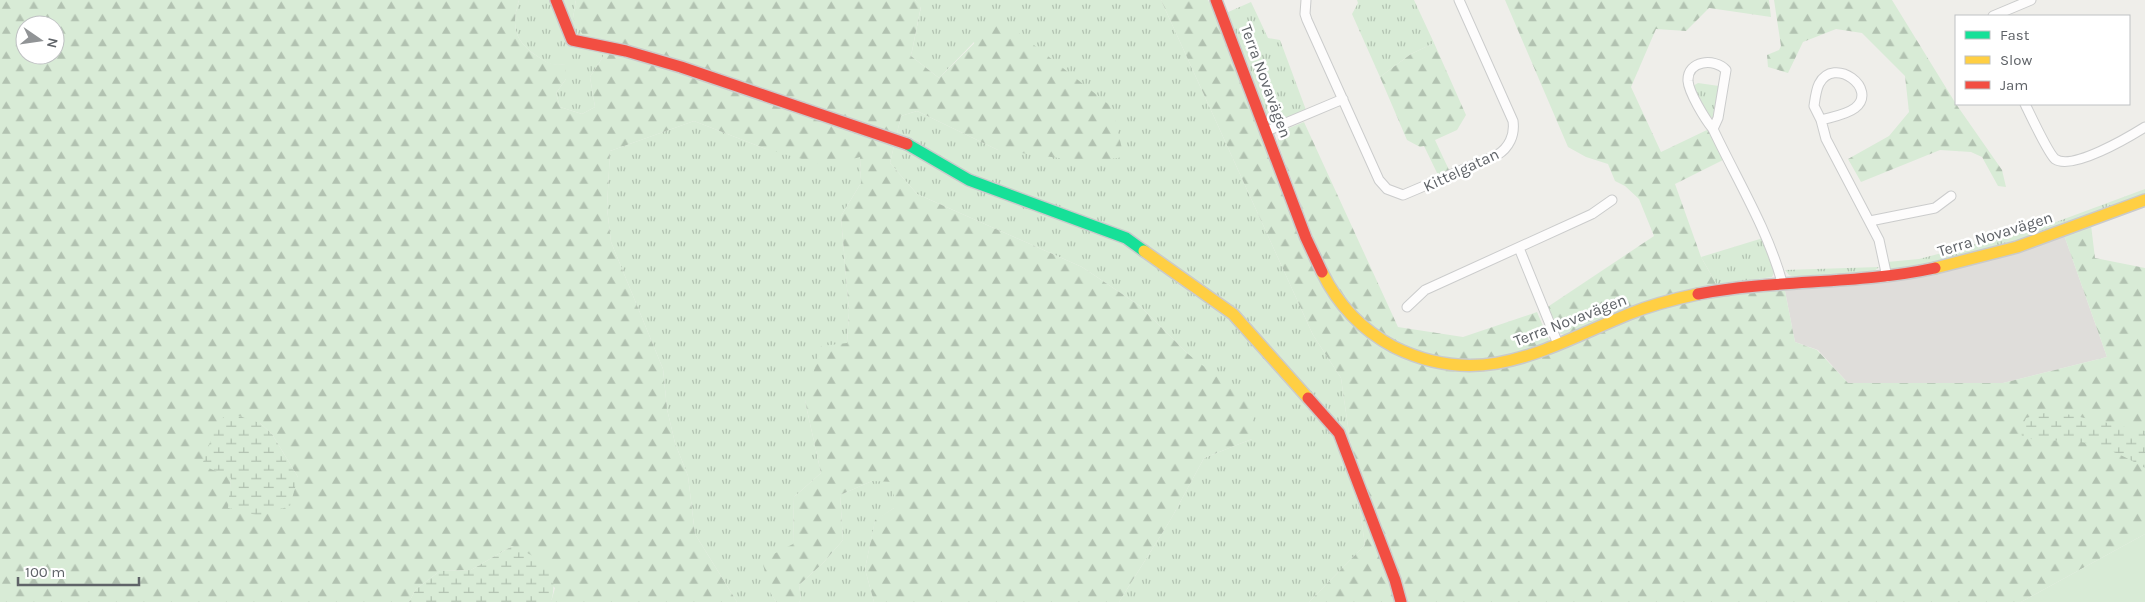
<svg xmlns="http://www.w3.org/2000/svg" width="2145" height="602" viewBox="0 0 2145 602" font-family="Karla,sans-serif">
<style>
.industrial{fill:#dfddda}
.grass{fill:url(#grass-tufts)}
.forest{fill:url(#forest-firs);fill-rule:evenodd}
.wetland{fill:url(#wetland-marsh)}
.pitch{fill:#d8ebd6}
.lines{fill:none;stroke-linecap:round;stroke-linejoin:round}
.street-casing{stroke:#cbcccc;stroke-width:11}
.fast-casing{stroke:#cacacb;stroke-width:14}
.slow-casing{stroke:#cacacb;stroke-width:14}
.jam-casing{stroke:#cacacb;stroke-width:14}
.street{stroke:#fdfcfc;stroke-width:9}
.fast{stroke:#16e098;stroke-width:11}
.slow{stroke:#ffcf43;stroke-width:11}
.jam{stroke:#f24e42;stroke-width:11}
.labels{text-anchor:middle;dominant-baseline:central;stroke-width:5;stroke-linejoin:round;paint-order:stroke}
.street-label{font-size:16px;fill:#5f6368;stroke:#fff}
</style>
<defs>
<pattern id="grass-tufts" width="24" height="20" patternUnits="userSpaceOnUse" patternTransform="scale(1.25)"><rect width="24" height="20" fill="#d8ebd6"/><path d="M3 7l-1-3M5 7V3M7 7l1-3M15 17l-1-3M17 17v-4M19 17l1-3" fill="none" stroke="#b2c2b1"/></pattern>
<pattern id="forest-firs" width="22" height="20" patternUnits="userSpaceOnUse" patternTransform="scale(1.25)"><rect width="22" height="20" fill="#d8ebd6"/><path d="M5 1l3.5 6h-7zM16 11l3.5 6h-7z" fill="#b2c2b1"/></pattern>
<pattern id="wetland-marsh" width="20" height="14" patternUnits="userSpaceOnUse" patternTransform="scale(1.25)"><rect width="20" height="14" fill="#d8ebd6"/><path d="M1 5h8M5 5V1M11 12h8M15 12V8" fill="none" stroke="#b2c2b1"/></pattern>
</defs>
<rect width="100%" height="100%" fill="#efeeea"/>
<path class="industrial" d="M2064,235L2107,357L2003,383H1848L1818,350L1795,342L1784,286L1886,281Z"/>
<path class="grass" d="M519,0H576L573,18L604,38L603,57L590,77L595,107L582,114L560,107L556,93L566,79V64C551,66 549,64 537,56C514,41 511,26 519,0Z
M915,0H1161L1313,335L1341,378L1365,545L1309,602H1119L1171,519L1204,458L1252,439L1188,354L1140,306L1082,267L917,194L890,163L901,116L917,111L998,150L974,42L939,78L911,56L921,7Z
M1357,0H1414L1434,43L1411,54L1380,77L1352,14L1358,3Z
M1251,2L1268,38L1280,40L1306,110L1281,121H1272L1266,117L1226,13Z
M1698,83L1719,86L1716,115L1713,119L1709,115L1693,86Z
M694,121L766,149L860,156L861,183L841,216L849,312L847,343L805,401L821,473L794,497L793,544L769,589L776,602H737L695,534L688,476L675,443L667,409L663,369L611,242L607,208L610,151Z
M2145,189V195L1964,259L1896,270L1890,269L1887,262L1919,259L2048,225Z
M1763,238L1775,271L1772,277L1717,285L1701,257Z
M1879,267L1872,273L1795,277L1789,275L1785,270Z
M872,481H894V508L875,521L865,569L874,602H799L801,599L799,585L823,563L843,540L840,495Z"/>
<path class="forest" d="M0,0H519C511,26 514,41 537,56C549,64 551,65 566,64V79L556,93L560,107L582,114L595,107L590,77L603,57L604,39L583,35L573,18L576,0H915L921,6L911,56L939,78L1000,18L1112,107L1124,157L1089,162L998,150L917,111L901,116L890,163L917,194L1082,267L1140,306L1188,354L1254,406L1252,439L1204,458L1171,519L1119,602H874L865,569L875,520L894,508V482L872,481L840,495L843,540L823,563L799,585L801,599L799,602H776L769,590L762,560L793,544L794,497L821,473L805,401L821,346L847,343L849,312L841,216L861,183L860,157L827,166L766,149L694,121L610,151L607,208L611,242L663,369L667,409L675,443L688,476L695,534L737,602H551L555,588L512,546L471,570L440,571L416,589L409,602H0ZM25,25H55V55H25ZM260,423L272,434L298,477L229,508L231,478Z
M1161,0H1208L1222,27L1261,133L1355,326L1465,371L1700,296L1784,286L1795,342L1817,350L1848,383H2003L2107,357L2064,235L2091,225L2095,258L2145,268V534L2021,602H1309L1365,545L1341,378L1313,335Z
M1505,0H1769L1771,17L1709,8L1686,31L1656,29L1631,87L1661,152L1709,129L1723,160L1675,184L1701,257L1717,285C1667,289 1611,315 1565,335L1557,333L1546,308L1654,236L1639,199L1625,186L1615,181L1608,164L1586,157L1568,147Z
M1774,0H1892L1956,104L2002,170L2006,187L1998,186L1982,157L1971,152L1940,150L1861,182L1848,159L1889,136L1909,112L1905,76L1862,33L1836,29L1803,42L1788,73L1768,67L1767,55L1779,50L1781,46Z
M1434,43L1466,115L1457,130L1435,140L1449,170L1438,175L1424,146L1420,147L1407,140L1380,77L1411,54Z
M1304,122L1398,327L1463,337L1537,312L1549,340L1546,346L1507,360L1443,359L1403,346L1362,319L1337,288L1319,253L1277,141L1282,131Z"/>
<path class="wetland" d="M2052,411L2145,431V468C2122,455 2099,443 2072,441C2055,440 2039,442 2022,437L2021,430L2026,418Z
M230,413L260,423L272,434L298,477L290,506L260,516L228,508L231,478L202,465L218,421Z
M512,546C540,559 561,566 551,602H409L416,589L440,571L471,570Z"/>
<path class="pitch" d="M2145,534V602H2021Z"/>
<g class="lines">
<defs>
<path id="street" d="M1306,0L1305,14L1307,20L1379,180L1387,189L1403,195L1497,155C1509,148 1515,135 1513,121L1459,0
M1993,16L2031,0
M2025,104C2030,114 2048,153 2055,159C2072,171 2129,137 2145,127
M1821,120C1831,117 1846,115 1855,108C1879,89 1834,55 1819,84C1816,90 1815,99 1814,106L1821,120L1826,139L1879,240L1887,277
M1713,129C1705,119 1689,93 1688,81C1687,60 1715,58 1726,70L1718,118L1713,129C1737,180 1767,228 1782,282
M1267,131L1343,99
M1870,221L1935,208L1951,196
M1519,248L1558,344
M1407,307L1425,290L1592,214L1612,200"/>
<path id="fast" d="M907,144L969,180L1126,238L1144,251"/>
<path id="slow" d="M1144,251L1233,314L1308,398
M1935,268L2017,247L2145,200
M1322,272C1338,305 1362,330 1394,347C1483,391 1548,347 1629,314C1651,305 1674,299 1698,294"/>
<path id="jam" d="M556,0L572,40L626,51L681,67L907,144
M1216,0L1306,238L1322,272
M1698,294C1776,279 1857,285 1935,268
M1308,398L1339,433L1395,580L1401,602"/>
</defs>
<use href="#street" class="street-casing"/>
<use href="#fast" class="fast-casing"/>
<use href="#slow" class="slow-casing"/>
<use href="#jam" class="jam-casing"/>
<use href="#street" class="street"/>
<use href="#fast" class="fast"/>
<use href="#slow" class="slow"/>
<use href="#jam" class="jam"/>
</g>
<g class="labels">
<g class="street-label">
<text transform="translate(1266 81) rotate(70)">Terra Novavägen</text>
<text transform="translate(1461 170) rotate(-25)">Kittelgatan</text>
<text transform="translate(1995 234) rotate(-17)">Terra Novavägen</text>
<text transform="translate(1570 320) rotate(-21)">Terra Novavägen</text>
</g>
</g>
<rect x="1955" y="15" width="175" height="90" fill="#ffffff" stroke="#bfc1c3"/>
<rect x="1965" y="31" width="25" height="8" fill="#16e098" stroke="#bfc1c3"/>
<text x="2000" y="40" font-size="15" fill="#5f6368">Fast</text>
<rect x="1965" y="56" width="25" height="8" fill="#ffcf43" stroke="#bfc1c3"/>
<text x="2000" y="65" font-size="15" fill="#5f6368">Slow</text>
<rect x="1965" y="81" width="25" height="8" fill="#f24e42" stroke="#bfc1c3"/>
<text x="2000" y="90" font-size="15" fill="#5f6368">Jam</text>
<g transform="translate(40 40) rotate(103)"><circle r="24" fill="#ffffff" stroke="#bfc1c3"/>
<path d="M0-4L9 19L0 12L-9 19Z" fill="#919496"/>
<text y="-8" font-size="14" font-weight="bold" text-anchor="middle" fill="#5f6368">N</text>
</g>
<path d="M18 577v8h121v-8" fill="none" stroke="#5f6368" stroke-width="2.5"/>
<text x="25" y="577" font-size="15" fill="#5f6368" stroke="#ffffff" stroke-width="4" paint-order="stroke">100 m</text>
</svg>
